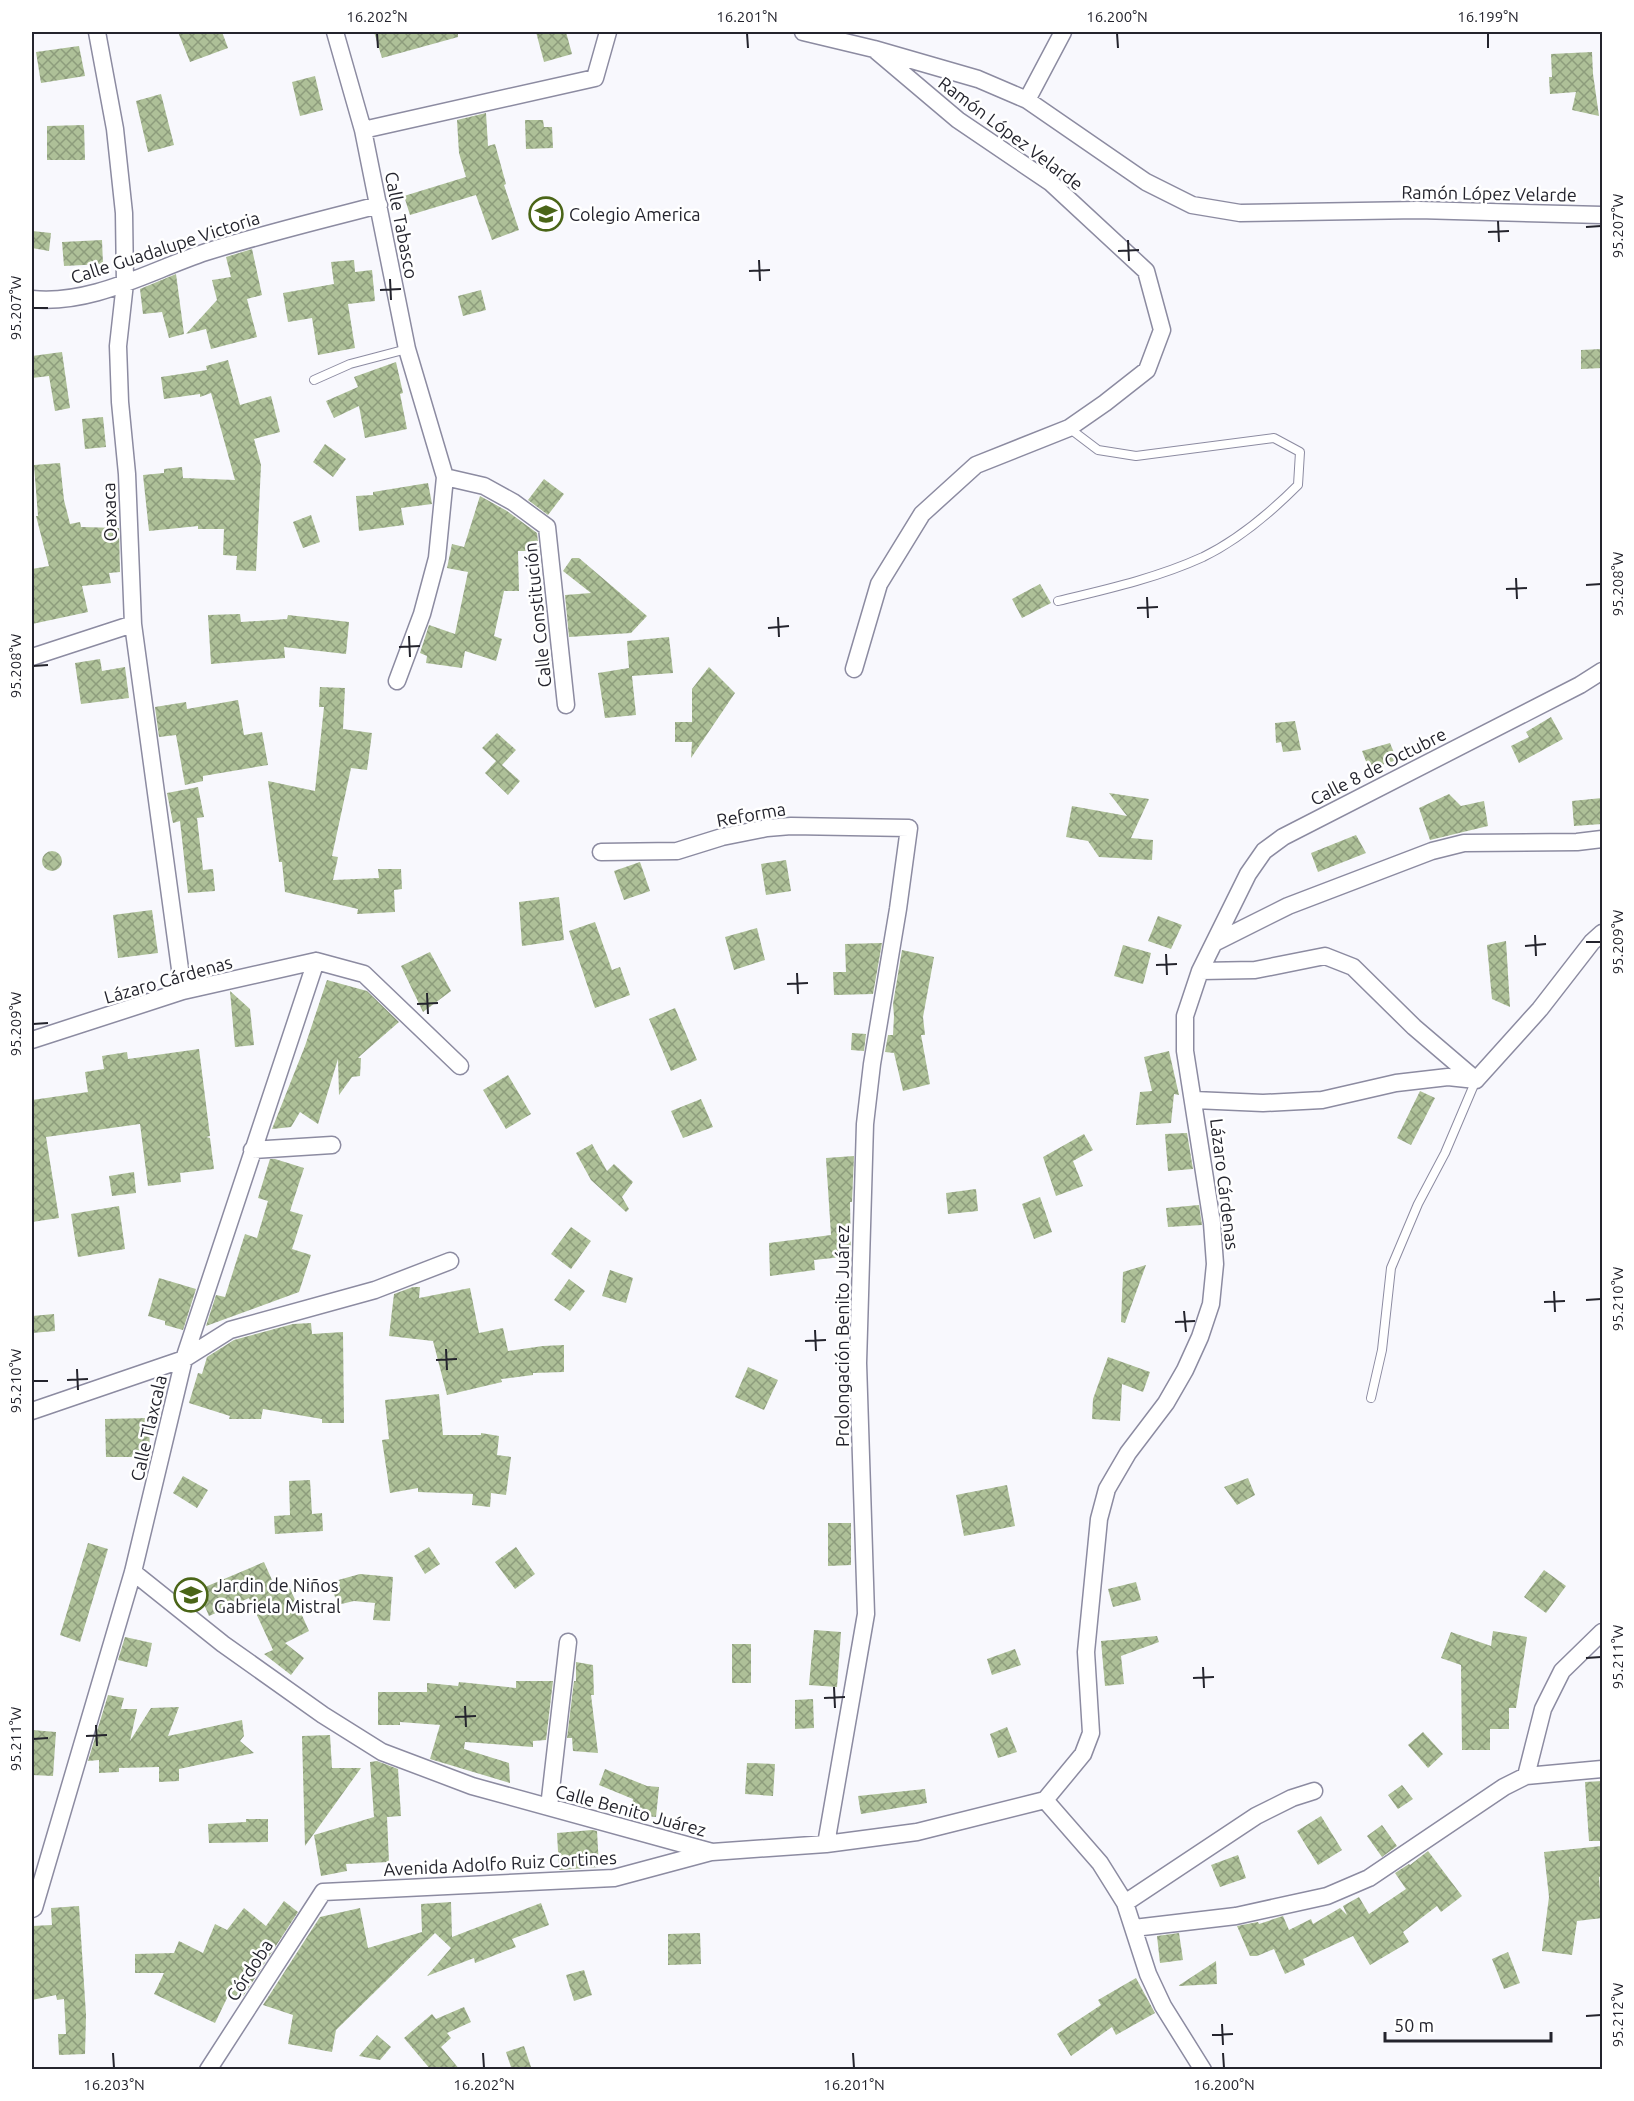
<svg xmlns="http://www.w3.org/2000/svg" width="1634" height="2101" viewBox="0 0 1634 2101" font-family="Ubuntu,sans-serif">
<style>
.building{fill:url(#building-cross-hatch)}
.lines{fill:none;stroke-linecap:round;stroke-linejoin:round}
.service-casing{stroke:#8c8ba1;stroke-width:10}
.minor-casing{stroke:#8c8ba1;stroke-width:19}
.service{stroke:#fff;stroke-width:8}
.minor{stroke:#fff;stroke-width:16}
.ticks{fill:none;stroke:#24242d;stroke-width:2}
.labels{text-anchor:middle;dominant-baseline:central;stroke-width:5;stroke-linejoin:round;paint-order:stroke}
.street-label{font-size:18px;fill:#24242d;stroke:#fff}
.poi-label{font-size:18px;fill:#24242d;stroke:#fff;text-anchor:start}
.neatline{fill:none;stroke:#24242d;stroke-width:2}
.ticks-label{font-size:15px;text-anchor:middle;fill:#24242d}
</style>
<defs>
<pattern id="building-cross-hatch" width="8" height="8" patternUnits="userSpaceOnUse" patternTransform="scale(1.5)"><rect width="8" height="8" fill="#aec098"/><path d="M0 0l8 8M0 8l8-8" fill="none" stroke="#8d9c7c"/></pattern>
</defs>
<rect width="100%" height="100%" fill="#f8f8fd"/>
<path class="building" d="M178,32H222L228,48L190,62Z
M374,32H458V37L382,58Z
M536,32H566L572,54L544,62Z
M79,46L85,76L41,83L36,52Z
M1592,52L1593,74L1599,116L1572,110L1576,92L1550,94L1549,77H1552L1551,54Z
M315,76L323,110L300,116L292,82Z
M161,94L174,145L148,152L136,101Z
M486,113L488,146L495,144L506,184L504,185L519,230L492,240L476,195L410,215L404,196L466,177L459,153L457,120Z
M525,120H543L544,127H552L553,148L526,149Z
M84,125L85,160H47V126Z
M32,231L51,233L49,251L32,248Z
M102,240L103,264L64,266L62,242Z
M252,249L262,295L247,299L257,337L211,349L206,329L186,334L217,300L212,280L231,277L226,257Z
M354,260L355,272L372,270L375,301L348,304L355,348L318,355L312,318L288,322L283,293L334,284L331,262Z
M176,274L184,334L169,338L162,312L143,314L140,289Z
M481,290L486,310L463,316L458,296Z
M1602,349V368L1581,369V350Z
M62,352L70,408L55,411L49,376L32,378V356Z
M228,360L240,405L271,396L280,432L254,439L261,465L256,571L236,570L237,556L223,555L224,529H198V526L149,531L143,475L164,473V469L182,467L183,478L235,480L211,393L200,397V394L164,399L161,377L207,370L206,366Z
M396,362L403,393L400,394L407,429L365,438L359,406L334,418L326,401L358,387L354,377Z
M103,417L106,447L85,449L82,419Z
M325,444L346,459L333,477L313,462Z
M60,463L64,500L70,524L80,522L81,527L119,528L120,572L109,573L111,583L82,586L88,612L32,624V569L49,566L36,516H38L34,465Z
M544,479L564,494L548,515L528,500Z
M428,483L432,504L401,508L404,525L359,531L356,496L373,495V492Z
M480,496L507,511L537,533L539,551H518L519,591H504L494,636L502,639L496,661L465,651L462,668L426,663L427,656L420,653L429,625L455,634L468,572L447,568L452,544L464,547Z
M311,515L320,542L303,548L293,522Z
M572,558H579L647,616L631,633L569,637L565,595L591,593L563,571Z
M1040,584L1051,603L1022,618L1012,599Z
M240,614L241,622L287,619L288,615L349,622L346,654L284,647L285,658L211,664L208,615Z
M669,637L673,673L632,676L636,715L605,718L598,673L629,668L627,641Z
M100,659L102,671L125,667L129,698L81,704L75,663Z
M709,667L735,693L691,758L692,742H675V722H692V689Z
M320,687L345,688L343,729L372,733L367,770L351,768L332,856L338,857L333,880L379,878L378,869H401L402,889L394,890L395,912L357,914L358,909L285,892L282,862H279L268,781L315,791L324,707H319Z
M238,700L244,735L262,732L268,765L203,776V781L185,785L176,735L159,737L155,707L186,702L187,709Z
M1551,717L1563,739L1519,763L1511,746L1529,737L1526,732Z
M1295,721L1301,750L1283,752L1281,742L1276,743L1275,723Z
M497,733L516,750L502,765L520,781L508,795L485,773L496,761L482,748Z
M1390,743L1397,760L1369,769L1362,751Z
M198,787L204,817L197,818L203,870L213,869L215,891L188,893L180,821L173,823L167,793Z
M1109,793L1149,799L1131,838L1153,840L1152,860L1099,857L1088,841L1066,837L1072,806L1127,816Z
M1449,794L1461,806L1484,801L1488,826L1430,840L1419,808Z
M1602,798V824L1574,826L1572,801Z
M1356,835L1366,853L1318,872L1311,853Z
M42 861a10 10 0 1 1 20 0a10 10 0 1 1-20 0Z
M786,860L791,891L766,895L761,864Z
M640,862L650,891L624,900L614,871Z
M559,897L564,940L522,946L519,902Z
M152,910L158,953L118,958L113,915Z
M1158,916L1182,925L1171,949L1148,941Z
M595,922L612,970L620,967L630,995L595,1008L569,931Z
M757,928L765,960L734,970L725,937Z
M1506,941L1510,1007L1492,999L1487,945Z
M882,943L873,994L834,995L833,972H846L845,944Z
M1123,945L1151,953L1143,984L1114,976Z
M902,950L934,957L923,1017L925,1035H921L930,1084L903,1091L894,1053L885,1052L888,1035H893L894,1016L893,1004Z
M430,952L451,991L423,1012L401,966Z
M327,980L367,991L399,1022L361,1055L358,1058H361L360,1076L352,1077L339,1095L338,1059L318,1124L300,1112L291,1127L272,1129L305,1046Z
M230,991L250,1009L254,1045L235,1047Z
M675,1008L697,1060L671,1071L649,1019Z
M852,1033L866,1034L864,1051L851,1050Z
M199,1049L210,1136L206,1137L210,1138L214,1169L180,1173L181,1182L148,1186L140,1124L46,1137L59,1218L32,1222V1100L88,1092L85,1072L104,1069L102,1056L127,1052L128,1059Z
M1169,1051L1179,1095L1174,1094L1171,1123L1136,1125L1140,1092L1152,1091L1144,1057Z
M508,1075L531,1114L506,1129L483,1090Z
M1420,1091L1435,1098L1411,1145L1397,1138Z
M701,1099L713,1127L683,1138L671,1111Z
M1187,1133L1193,1169L1168,1171L1165,1134Z
M1084,1134L1093,1150L1073,1161L1083,1186L1056,1196L1043,1157Z
M592,1144L607,1171L614,1164L633,1182L622,1197L629,1209L626,1212L591,1180L576,1153Z
M854,1156L852,1202H850L851,1256L814,1260L815,1270L770,1276L769,1243L831,1235L826,1158Z
M270,1159H275L304,1168L290,1211L303,1215L292,1249L311,1255L299,1292L206,1326L216,1295L225,1297L245,1234L257,1238L268,1201L258,1198Z
M134,1172L136,1193L112,1196L109,1176Z
M976,1189L978,1211L948,1214L946,1193Z
M1040,1197L1052,1232L1034,1239L1022,1204Z
M1199,1205L1202,1225L1168,1227L1166,1208Z
M119,1206L125,1249L78,1257L71,1214Z
M571,1227L591,1241L571,1269L551,1254Z
M1146,1265L1125,1323L1121,1322L1123,1272Z
M610,1270L633,1278L626,1303L602,1296Z
M159,1278L196,1289L183,1330L165,1325V1321L148,1316Z
M569,1279L585,1291L570,1311L554,1300Z
M413,1287H420L419,1298L470,1288L479,1333L503,1328L508,1351L543,1346L564,1345V1372L533,1373V1375L501,1379L502,1382L447,1395L433,1341L389,1336L394,1294Z
M54,1314L55,1331L32,1333V1316Z
M311,1323L312,1334L343,1332L344,1423H322V1419L263,1409L261,1419H229L230,1416L189,1403L198,1373L202,1374L207,1357L234,1340L293,1324Z
M1108,1357L1150,1372L1143,1392L1122,1384L1120,1421L1092,1419L1093,1399Z
M748,1367L778,1380L764,1410L735,1397Z
M439,1394L443,1435H481V1433L499,1436L497,1455L511,1457L506,1495L491,1493L490,1507L472,1505L473,1494L418,1492V1488L390,1493L382,1440L389,1439L385,1400Z
M149,1418L150,1457H106L105,1419Z
M183,1476L208,1490L197,1508L173,1493Z
M1248,1478L1255,1495L1237,1505L1224,1487Z
M310,1480L312,1514L322,1513L323,1531L275,1534L274,1516L290,1515L289,1481Z
M1007,1485L1015,1526L964,1536L956,1495Z
M828,1523H851V1565L828,1566Z
M88,1543L108,1549L80,1642L60,1635Z
M429,1547L440,1564L425,1574L414,1556Z
M516,1547L535,1574L515,1589L495,1562Z
M264,1562L276,1589L288,1584L309,1631L285,1643L304,1658L291,1675L264,1654L273,1650L249,1598L209,1616L198,1590Z
M1544,1570L1566,1586L1546,1613L1524,1597Z
M360,1574L393,1577L390,1621L373,1620L375,1603L354,1601L337,1605L331,1582Z
M1136,1582L1141,1600L1113,1607L1108,1589Z
M814,1630L841,1632L837,1687L809,1685Z
M1493,1631L1527,1637L1516,1708H1509V1729H1490V1750H1462L1461,1665L1441,1658L1451,1632L1491,1646Z
M1157,1636L1159,1642L1121,1656L1124,1684L1105,1686L1101,1641Z
M125,1637L152,1643L147,1667L118,1660Z
M732,1644H751V1683H732Z
M1015,1649L1021,1665L992,1675L987,1659Z
M576,1662L593,1665L594,1695H591L598,1753L573,1751L572,1738H567L574,1681H576Z
M516,1681H553L546,1740L533,1741V1747L465,1742L464,1749L509,1763L510,1783L430,1759L440,1725L400,1722V1725H378V1692H427V1683L458,1686L459,1682L516,1688Z
M108,1695L124,1698L121,1709H137L130,1741L151,1708L179,1707L168,1736L242,1720L244,1736L240,1741L254,1753L179,1769V1781L159,1782V1767L119,1768V1772L99,1773V1760L88,1761Z
M813,1699L814,1728L795,1729V1700Z
M1007,1727L1017,1752L998,1758L990,1734Z
M32,1730L56,1732L53,1776L32,1775Z
M1423,1732L1443,1754L1428,1768L1408,1745Z
M330,1735L332,1768H361L305,1846L302,1736Z
M377,1761L398,1769L401,1816L387,1817L389,1862L346,1864L347,1871L321,1876L314,1835L374,1817L370,1762Z
M747,1763L775,1764L773,1796L745,1794Z
M605,1769L647,1786L659,1787L656,1817L631,1815L633,1799L599,1785Z
M1602,1781V1841H1589L1585,1782Z
M1402,1785L1413,1799L1398,1809L1388,1795Z
M925,1789L927,1803L861,1814L858,1796Z
M1321,1816L1342,1850L1318,1865L1297,1831Z
M246,1819H268V1842L209,1843L208,1824L246,1822Z
M1382,1825L1397,1846L1382,1857L1367,1836Z
M592,1830L597,1831L599,1867L559,1870L557,1833Z
M1602,1846V1876L1599,1877L1602,1918L1577,1921L1572,1955L1542,1951L1549,1897L1544,1852Z
M1428,1851L1462,1896L1441,1912L1437,1906L1403,1932L1409,1942L1370,1965L1353,1936L1303,1959L1305,1965L1285,1974L1274,1949L1257,1956H1250L1237,1926L1258,1922L1259,1924L1283,1916L1289,1930L1311,1919L1313,1924L1340,1908L1347,1915L1343,1906L1359,1897L1369,1914L1406,1889L1395,1873L1409,1864L1410,1865Z
M1238,1855L1246,1878L1220,1887L1211,1865Z
M284,1901L298,1912L242,1998L229,1994L215,2023L154,1994L164,1973H135V1954L174,1953L179,1941L203,1953L215,1924L227,1930L244,1908L266,1926Z
M451,1902L452,1937L541,1903L549,1925L512,1939L516,1947L475,1963L474,1958L427,1976L451,1948L435,1933L336,2030L332,2052L288,2044L293,2015L263,2005L320,1917L360,1908L368,1948L422,1932L421,1904Z
M79,1906L86,2015L85,2054L59,2055L58,2034H66L64,1999L57,2000L56,1995L32,2000V1926L52,1925L51,1908Z
M700,1933L701,1964L668,1965V1934Z
M1179,1933L1183,1960L1160,1963L1157,1936Z
M1508,1952L1520,1983L1504,1989L1492,1959Z
M1216,1961L1217,1984L1178,1986Z
M584,1970L592,1995L574,2001L566,1975Z
M1136,1978L1155,2013L1116,2035L1112,2027L1071,2056L1057,2034L1101,2005L1098,2000Z
M464,2007L471,2022L447,2033L451,2038L441,2047L460,2070H431L404,2038L432,2014L436,2019Z
M377,2035L391,2047L380,2060L359,2056Z
M524,2046L532,2070H512L506,2052Z"/>
<g class="lines">
<defs>
<path id="service" d="M314,380L350,364L407,349
M1058,601C1108,589 1157,578 1203,557C1238,540 1270,513 1298,485L1300,452L1274,438L1136,456L1098,450L1069,428
M1371,1398L1382,1350L1391,1268L1418,1204L1445,1153L1476,1080"/>
<path id="minor" d="M97,32L115,129L124,213L125,283L118,346L120,402L127,474L133,624L183,991
M335,32L363,130L407,349L445,477L437,558L422,614L397,681
M803,32L874,49L978,79L1027,100L1146,182L1192,205L1240,213L1418,210L1602,215
M1027,100L1063,32
M363,130L595,78L608,32
M32,299C93,305 149,271 206,252C263,234 321,220 379,205
M445,477L484,486L513,502L547,527L566,705
M32,657L133,624
M854,669L879,584L922,514L976,465L1069,428L1105,403L1147,370L1162,330L1146,271L1051,183L958,120L874,49
M601,852L677,851L722,837L767,828L791,826L909,828L898,909L872,1064L865,1124L858,1363L866,1614L826,1844
M1216,942L1288,906L1432,851L1464,843L1577,842L1602,839
M1200,971L1255,970L1325,956L1353,967L1414,1027L1476,1080
M32,1040L183,991L316,961L364,974L460,1066
M1476,1080L1540,1009L1592,942L1602,933
M1194,1100L1263,1103L1322,1100L1396,1083L1448,1077L1476,1080
M252,1150L332,1145
M32,1411L184,1359L230,1330L375,1290L450,1261
M133,1572L223,1644L323,1715L382,1752L472,1786L712,1852L826,1844L917,1832L1045,1800
M1526,1776L1543,1709L1562,1671L1602,1632
M1045,1800L1083,1754L1091,1733L1086,1652L1099,1519L1107,1489L1128,1453L1166,1403L1185,1370L1200,1337L1211,1304L1215,1264L1212,1223L1185,1051V1016L1200,971L1248,874L1264,851L1283,837L1580,685L1602,671
M1045,1800L1100,1863L1125,1903L1148,1974L1163,2006L1203,2070
M549,1807L568,1642
M1125,1903L1256,1816L1292,1798L1314,1791
M32,1909L34,1908L133,1572L184,1359L316,961
M1134,1928L1236,1916L1327,1896L1369,1878L1504,1787L1526,1776L1602,1769
M208,2070L323,1892L614,1878L711,1852"/>
</defs>
<use href="#service" class="service-casing"/>
<use href="#minor" class="minor-casing"/>
<use href="#service" class="service"/>
<use href="#minor" class="minor"/>
</g>
<path class="ticks" d="M377,33L378,48M747,33L748,48M1117,33L1118,48M1488,33V48M1498,221L1499,242M1586,227L1601,226M1488,232L1509,231M1128,240L1129,261M1118,251L1139,250M759,260L760,281M749,271L770,270M390,279L391,300M380,290L401,289M33,308H48M1516,578L1517,599M1586,585L1601,584M1506,589L1527,588M1147,597L1148,618M1137,608L1158,607M778,617L779,637M768,628L789,626M409,636L410,657M399,647L420,646M33,666L48,665M1535,935L1536,956M1586,942H1601M1525,946L1546,944M1166,954L1167,975M1156,965L1177,964M797,973L798,994M787,984L808,983M427,993L428,1014M417,1004L438,1003M33,1024L48,1023M1554,1291L1555,1312M1586,1300L1601,1299M1544,1302L1565,1301M1184,1311L1186,1332M1175,1322L1195,1321M815,1330L816,1351M805,1341L826,1340M446,1349L447,1370M436,1360L457,1359M77,1369L78,1390M67,1380L88,1379M33,1381H48M1586,1658L1601,1657M1203,1667L1204,1688M1193,1678L1214,1677M834,1687L835,1708M824,1698L845,1697M465,1706L466,1727M455,1717L476,1716M96,1725L97,1746M86,1736L107,1735M33,1739L48,1738M1586,2016L1601,2015M1222,2024L1223,2045M1212,2035L1233,2034M113,2053L114,2068M483,2053L484,2068M853,2053L854,2068M1223,2053L1224,2068"/>
<defs>
<symbol id="school-ring" viewBox="-11 -11 22 22"><circle r="9.5" fill="#fff" stroke="#4a6517" stroke-width="1.5"/><path d="M0-5L7-2L0 1L-7-2ZM-4 1L0 2.5L4 1V4Q0 6-4 4Z" fill="#4a6517"/></symbol>
</defs>
<g fill-rule="evenodd">
<use href="#school-ring" x="527" y="195" width="38" height="38"/>
<use href="#school-ring" x="172" y="1576" width="38" height="38"/>
</g>
<g class="labels">
<g class="street-label">
<text transform="translate(1011 133) rotate(37)">Ramón López Velarde</text>
<text transform="translate(1489 193) rotate(1)">Ramón López Velarde</text>
<text transform="translate(402 225) rotate(79)">Calle Tabasco</text>
<text transform="translate(165 247) rotate(-18)">Calle Guadalupe Victoria</text>
<text transform="translate(109 512) rotate(-92)">Oaxaca</text>
<text transform="translate(537 615) rotate(-96)">Calle Constitución</text>
<text transform="translate(1378 766) rotate(-27)">Calle 8 de Octubre</text>
<text transform="translate(751 814) rotate(-10)">Reforma</text>
<text transform="translate(168 979) rotate(-16)">Lázaro Cárdenas</text>
<text transform="translate(1225 1184) rotate(83)">Lázaro Cárdenas</text>
<text transform="translate(842 1336) rotate(-90)">Prolongación Benito Juárez</text>
<text transform="translate(148 1428) rotate(-77)">Calle Tlaxcala</text>
<text transform="translate(631 1810) rotate(15)">Calle Benito Juárez</text>
<text transform="translate(500 1863) rotate(-3)">Avenida Adolfo Ruiz Cortines</text>
<text transform="translate(249 1970) rotate(-57)">Córdoba</text>
</g>
<g class="poi-label">
<text x="569" y="214">Colegio America</text>
<text x="214" y="1585">Jardin de Niños<tspan x="214" dy="21">Gabriela Mistral</tspan></text>
</g>
</g>
<rect width="1634" height="2101" fill="none" stroke="#ffffff" stroke-width="66"/>
<path d="M1385 2032v9h166v-9" fill="none" stroke="#24242d" stroke-width="3"/>
<text x="1394" y="2032" font-size="18" fill="#24242d" stroke="#ffffff" stroke-width="4.5" paint-order="stroke">50 m</text>
<rect x="33" y="33" width="1568" height="2035" class="neatline"/>
<g class="ticks-label">
<text x="377" y="22">16.202°N</text>
<text x="747" y="22">16.201°N</text>
<text x="1117" y="22">16.200°N</text>
<text x="1488" y="22">16.199°N</text>
<text transform="translate(1618 226) rotate(-90)" y="5">95.207°W</text>
<text transform="translate(16 308) rotate(-90)" y="5">95.207°W</text>
<text transform="translate(1618 584) rotate(-90)" y="5">95.208°W</text>
<text transform="translate(16 666) rotate(-90)" y="5">95.208°W</text>
<text transform="translate(1618 942) rotate(-90)" y="5">95.209°W</text>
<text transform="translate(16 1024) rotate(-90)" y="5">95.209°W</text>
<text transform="translate(1618 1299) rotate(-90)" y="5">95.210°W</text>
<text transform="translate(16 1381) rotate(-90)" y="5">95.210°W</text>
<text transform="translate(1618 1657) rotate(-90)" y="5">95.211°W</text>
<text transform="translate(16 1739) rotate(-90)" y="5">95.211°W</text>
<text transform="translate(1618 2015) rotate(-90)" y="5">95.212°W</text>
<text x="114" y="2090">16.203°N</text>
<text x="484" y="2090">16.202°N</text>
<text x="854" y="2090">16.201°N</text>
<text x="1224" y="2090">16.200°N</text>
</g>
</svg>
